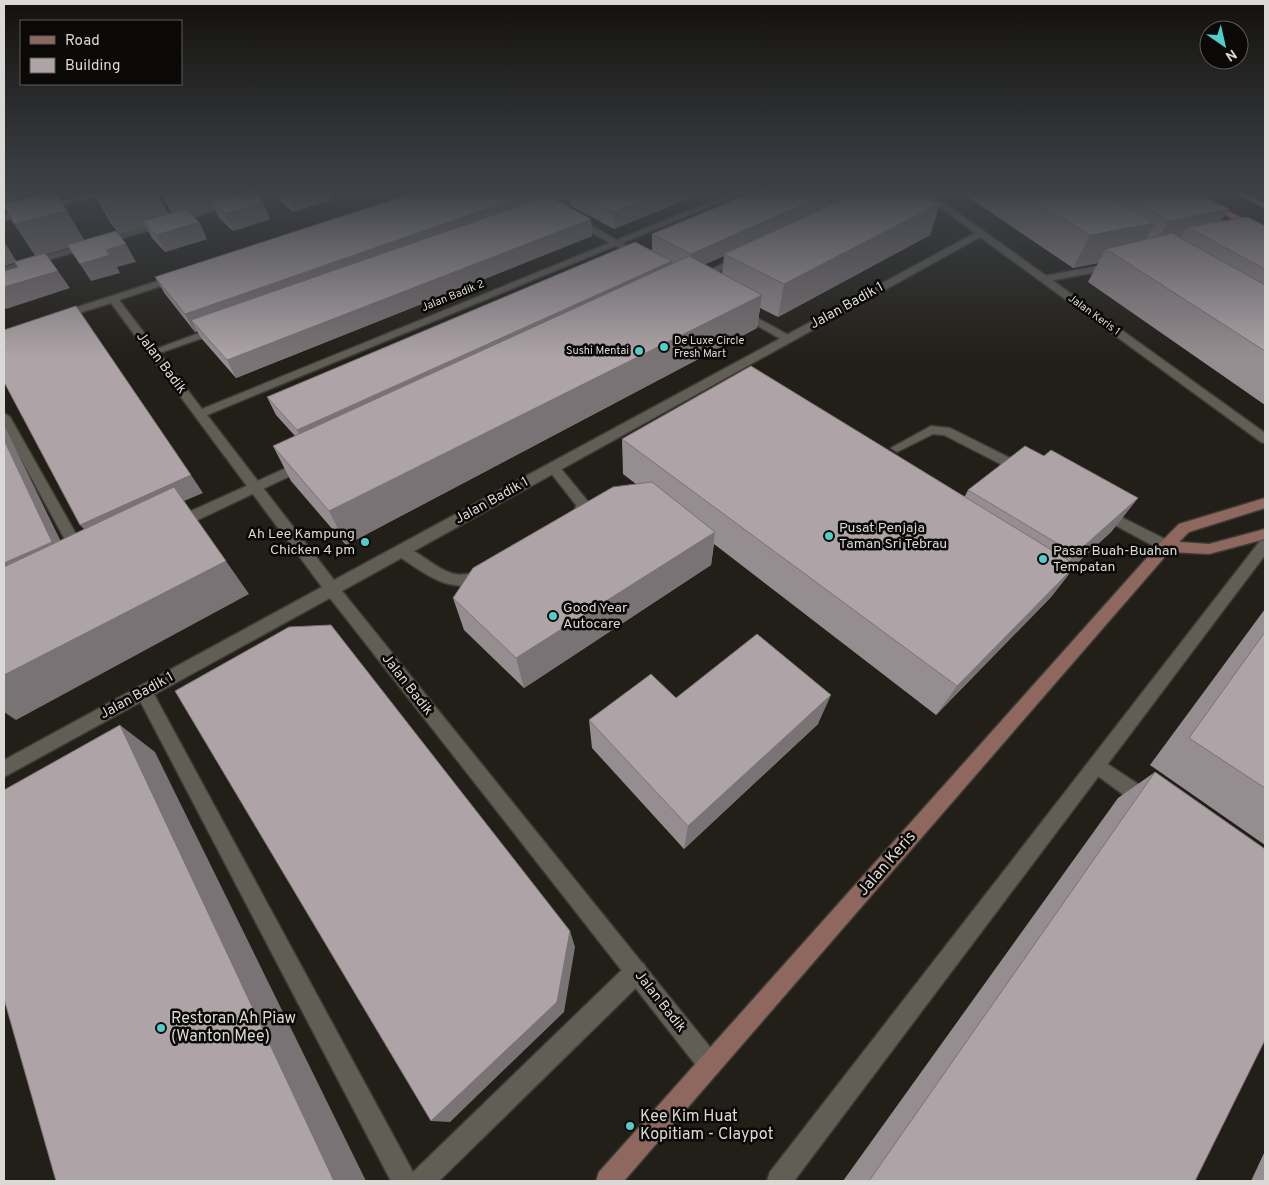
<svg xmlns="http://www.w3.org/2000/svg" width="1269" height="1185" viewBox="0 0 1269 1185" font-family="Overpass,sans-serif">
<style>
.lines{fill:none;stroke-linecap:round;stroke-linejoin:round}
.lane-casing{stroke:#3d3b36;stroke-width:3}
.street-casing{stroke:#3d3b36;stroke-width:3}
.secondary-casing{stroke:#3d3b36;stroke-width:3}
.highway-casing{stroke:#3d3b36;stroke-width:3}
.lane{fill:#615e56;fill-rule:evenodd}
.street{fill:#615e56;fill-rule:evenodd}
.secondary{fill:#8e685f;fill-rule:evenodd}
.highway{fill:#f68073;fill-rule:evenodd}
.wall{fill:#968d90;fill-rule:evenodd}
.shaded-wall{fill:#7a7375}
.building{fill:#aea4a7;stroke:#7a7375}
.poi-dot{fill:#53cdc9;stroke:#0a0907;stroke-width:2}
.labels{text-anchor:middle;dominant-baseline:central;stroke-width:5;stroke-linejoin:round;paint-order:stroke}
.far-street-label{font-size:11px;fill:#dbd9d5;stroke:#0a0907}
.far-poi-label{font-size:11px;fill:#dbd9d5;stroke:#0a0907;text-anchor:start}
.street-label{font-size:14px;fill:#dbd9d5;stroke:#0a0907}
.poi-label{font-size:14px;fill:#dbd9d5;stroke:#0a0907;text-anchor:start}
.near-street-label{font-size:16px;fill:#dbd9d5;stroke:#0a0907}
.near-poi-label{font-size:16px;fill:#dbd9d5;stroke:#0a0907;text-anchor:start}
</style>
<rect width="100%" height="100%" fill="#221f18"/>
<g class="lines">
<defs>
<path id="lane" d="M272,191H284L4,273V267Z
M591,191H602L548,212L541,210Z
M840,191H851L868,199L861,201Z
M572,218H578L645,256L637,258L572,222Z
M741,255L746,258L744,260L699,281L691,279Z
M1114,263L1117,264V268L1044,282L1039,279L1044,276Z
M741,309L792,337L793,339L792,341H784L737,314L736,312Z
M218,326L222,327V331L157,354H149L148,352Z
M4,413L10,417L85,550L87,554L85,558H75L4,428Z
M931,426L950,428L1028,467L1029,470L1023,474L1018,473L944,435L933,434L897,452L891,448Z
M304,460L310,464L309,467L181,528H171L169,524L171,520Z
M553,464L558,465L590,504C587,514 585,524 574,527L567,522L574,514L576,505L547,468Z
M1103,508L1171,542L1173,546L1171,550H1161L1098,516L1096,513Z
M402,546C420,551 433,567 451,573C463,578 475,570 486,574L488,578L486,582C448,594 427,575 397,555L395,551L397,547Z
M144,685L150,687L413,1172L628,964L636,961L644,964L647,972L644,980L439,1181H391L138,697L136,692L138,687Z
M1097,757L1153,794L1155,800L1153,806L1146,809L1139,806L1091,771L1088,765L1091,759Z"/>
<path id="street" d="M737,191H748L207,415L334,580L975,233L919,191H928L1265,433V443L1261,442L980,237L342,591L718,1057L722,1065L718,1073L710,1077L702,1073L330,598L4,777V760L322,587L111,303L60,319L55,316L56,314L176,275H182V279L119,300L202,409Z
M1265,540V555L794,1181H767L770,1172L1260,541Z"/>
<path id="secondary" d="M29,191H43L4,201V197Z
M101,191H114L4,221V215Z
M1265,498V508L1189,532L1179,542L1209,544L1265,529V539L1209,554L1169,552L624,1181H596L599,1172L1161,542L1179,524Z"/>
<path id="highway" d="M1180,191H1190L1265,230V236Z
M1230,191H1240L1265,203V208Z"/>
</defs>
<use href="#lane" class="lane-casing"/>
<use href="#street" class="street-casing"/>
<use href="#secondary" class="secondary-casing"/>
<use href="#highway" class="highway-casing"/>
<use href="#lane" class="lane"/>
<use href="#street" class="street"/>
<use href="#secondary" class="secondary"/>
<use href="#highway" class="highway"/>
</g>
<path class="wall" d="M92,191L168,214L172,213L170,210L160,191H230L232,196L240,193L239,191H276L256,196L270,219L233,231L219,218L214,208L191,215L199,222L207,239L165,252L152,238L146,227L119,234L110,222Z
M276,191H328L331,200L293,212L280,201Z
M539,191V199L591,219L592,236L236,378L201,338L197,331L195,332L165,294L155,277Z
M541,191H708L614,229L571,206L570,197L560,201Z
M861,191H918L917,194L940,203L930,235L778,317L760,308L757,328L346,545L291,481L273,446L295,436L276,415L267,397L652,251V234L846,198ZM724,256L722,274L704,264Z
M959,191H1193L1229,209L1221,221L1265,226V405L1088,282L1098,263L1073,268Z
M622,439L965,496L968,490L1044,456L1138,498L1111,532L1076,564V565L1051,597L936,715L714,544L711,565L524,688L464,630L453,598L636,484L623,474Z
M1265,609V845L1150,765Z
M589,720L818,724L684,849L592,748Z
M1155,772L1195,1181H843L1118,798Z
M1265,1151V1181H1251Z"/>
<path class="shaded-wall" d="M147,191H156L171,220L143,221L146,227L119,234L101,203Z
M163,191H230L235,203L211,202L214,208L177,219Z
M242,191H276L245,199Z
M302,191H328L331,200L293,212L287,195Z
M354,191H365L355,194Z
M539,191L540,207L191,320L197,331L195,332L185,314Z
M559,191H570V197L560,201Z
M668,191H708L614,229L613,212Z
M833,191H848L845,200L724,254V256L690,271L691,254Z
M898,191H918L916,196Z
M263,202L270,219L233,231L225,214Z
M940,203L930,235L778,317L784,284Z
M1229,209L1209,239L1187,227L1175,248L1150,253L1169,221Z
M67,211L86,243L36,257L14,224Z
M591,219L592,236L236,378L227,360Z
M199,222L207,239L165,252L156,235Z
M1155,223L1136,256L1106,249L1098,263L1073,268L1090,235Z
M4,241L17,262L4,266Z
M126,244L136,262L117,267L120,273L91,281L80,264L106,250Z
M672,261L671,279L306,448L297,430Z
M58,271L70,288L6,309L4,306V287Z
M762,295L757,328L346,545L329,511Z
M4,425L70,560L4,589Z
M191,475L203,493L184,501L249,594L16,720L4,712V675L96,542L80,525Z
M1138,498L1111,532L1050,587L1075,554Z
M715,532L711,565L524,688L516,658Z
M1076,565L1051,597L936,715L957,686Z
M831,695L818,724L684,849L688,826Z
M120,725L155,752L366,1181H334Z
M570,931L575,947L564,1012L450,1122L431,1121Z"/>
<path class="building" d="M92,191H147L101,203Z
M249,191L263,202L225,214L211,202Z
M282,191H302L287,195Z
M420,191H538L185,314L155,277Z
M573,191H668L613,212Z
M756,191H833L691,254L652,234Z
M861,191H907L940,203L784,284L724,254Z
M1018,191H1097L1155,223L1090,235Z
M1116,191H1193L1229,209L1169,221Z
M55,192L67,211L14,224L4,206V203Z
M548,196L591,219L227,360L191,320Z
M185,209L199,222L156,235L143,221Z
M1247,217L1265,226V269L1187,227Z
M116,231L126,244L106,250L110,255L80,264L67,245Z
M1172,233L1265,285V351L1106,249Z
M635,242L672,261L297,430L267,397Z
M45,253L58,271L4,287V271L18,267L14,262Z
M689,256L762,295L329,511L273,446Z
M76,306L191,475L80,525L4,382V330Z
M751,366L1076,565L957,686L622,439Z
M4,440L52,542L4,563Z
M1025,446L1044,456L1051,450L1138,498L1075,554L968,490Z
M652,482L715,532L516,658L453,598L473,568L613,487Z
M174,487L226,561L4,675V567Z
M331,625L570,931L557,1002L431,1121L175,691L289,627Z
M1265,632V788L1189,738Z
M757,634L831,695L688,826L589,720L651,674L676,698Z
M120,725L334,1181H56L4,999V790Z
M1155,772L1265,849V1040L1195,1181H869Z"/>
<linearGradient id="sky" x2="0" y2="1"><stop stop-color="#13110d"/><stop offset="0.54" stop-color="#3e4248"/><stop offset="1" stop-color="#3e4248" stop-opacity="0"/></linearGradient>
<rect width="1269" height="357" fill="url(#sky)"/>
<g class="poi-dot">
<circle cx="664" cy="347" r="5"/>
<circle cx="639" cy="351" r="5"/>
<circle cx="829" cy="536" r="5"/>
<circle cx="365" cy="542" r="5"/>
<circle cx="1043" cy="559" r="5"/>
<circle cx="553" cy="616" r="5"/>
<circle cx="161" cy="1028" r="5"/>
<circle cx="630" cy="1126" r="5"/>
</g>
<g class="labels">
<g class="far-street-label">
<text transform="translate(453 296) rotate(-22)">Jalan Badik 2</text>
<text transform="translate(1094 315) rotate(36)">Jalan Keris 1</text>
</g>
<g class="far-poi-label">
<text x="674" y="341">De Luxe Circle<tspan x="674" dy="13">Fresh Mart</tspan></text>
<text x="629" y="351" text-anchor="end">Sushi Mentai</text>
</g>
<g class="street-label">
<text transform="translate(847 306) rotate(-29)">Jalan Badik 1</text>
<text transform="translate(161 363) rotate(53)">Jalan Badik</text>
<text transform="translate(492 501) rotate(-29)">Jalan Badik 1</text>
<text transform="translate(407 685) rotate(52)">Jalan Badik</text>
<text transform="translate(137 696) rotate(-29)">Jalan Badik 1</text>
<text transform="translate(660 1002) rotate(52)">Jalan Badik</text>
</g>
<g class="poi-label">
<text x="839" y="528">Pusat Penjaja<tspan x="839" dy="16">Taman Sri Tebrau</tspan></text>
<text x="355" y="534" text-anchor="end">Ah Lee Kampung<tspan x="355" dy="16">Chicken 4 pm</tspan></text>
<text x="1053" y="551">Pasar Buah-Buahan<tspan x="1053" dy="16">Tempatan</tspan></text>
<text x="563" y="608">Good Year<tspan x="563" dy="16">Autocare</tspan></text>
</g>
<g class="near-street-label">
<text transform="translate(887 864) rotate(-49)">Jalan Keris</text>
</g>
<g class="near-poi-label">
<text x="171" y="1019">Restoran Ah Piaw<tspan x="171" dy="18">(Wanton Mee)</tspan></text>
<text x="640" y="1117">Kee Kim Huat<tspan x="640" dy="18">Kopitiam - Claypot</tspan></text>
</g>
</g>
<rect width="1269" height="1185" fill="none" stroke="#dbd9d5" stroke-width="10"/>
<rect x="20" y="20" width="162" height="65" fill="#0a0907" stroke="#5e5c59"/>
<rect x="30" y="36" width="25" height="8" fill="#8e685f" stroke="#5e5c59"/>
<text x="65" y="45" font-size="15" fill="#dbd9d5">Road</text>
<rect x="30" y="58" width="25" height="15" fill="#aea4a7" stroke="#5e5c59"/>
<text x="65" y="70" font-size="15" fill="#dbd9d5">Building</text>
<g transform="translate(1224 45) rotate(146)"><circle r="24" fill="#0a0907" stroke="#5e5c59"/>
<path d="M0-4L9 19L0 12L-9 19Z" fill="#53cdc9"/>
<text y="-8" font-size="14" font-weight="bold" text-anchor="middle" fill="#dbd9d5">N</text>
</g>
</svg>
